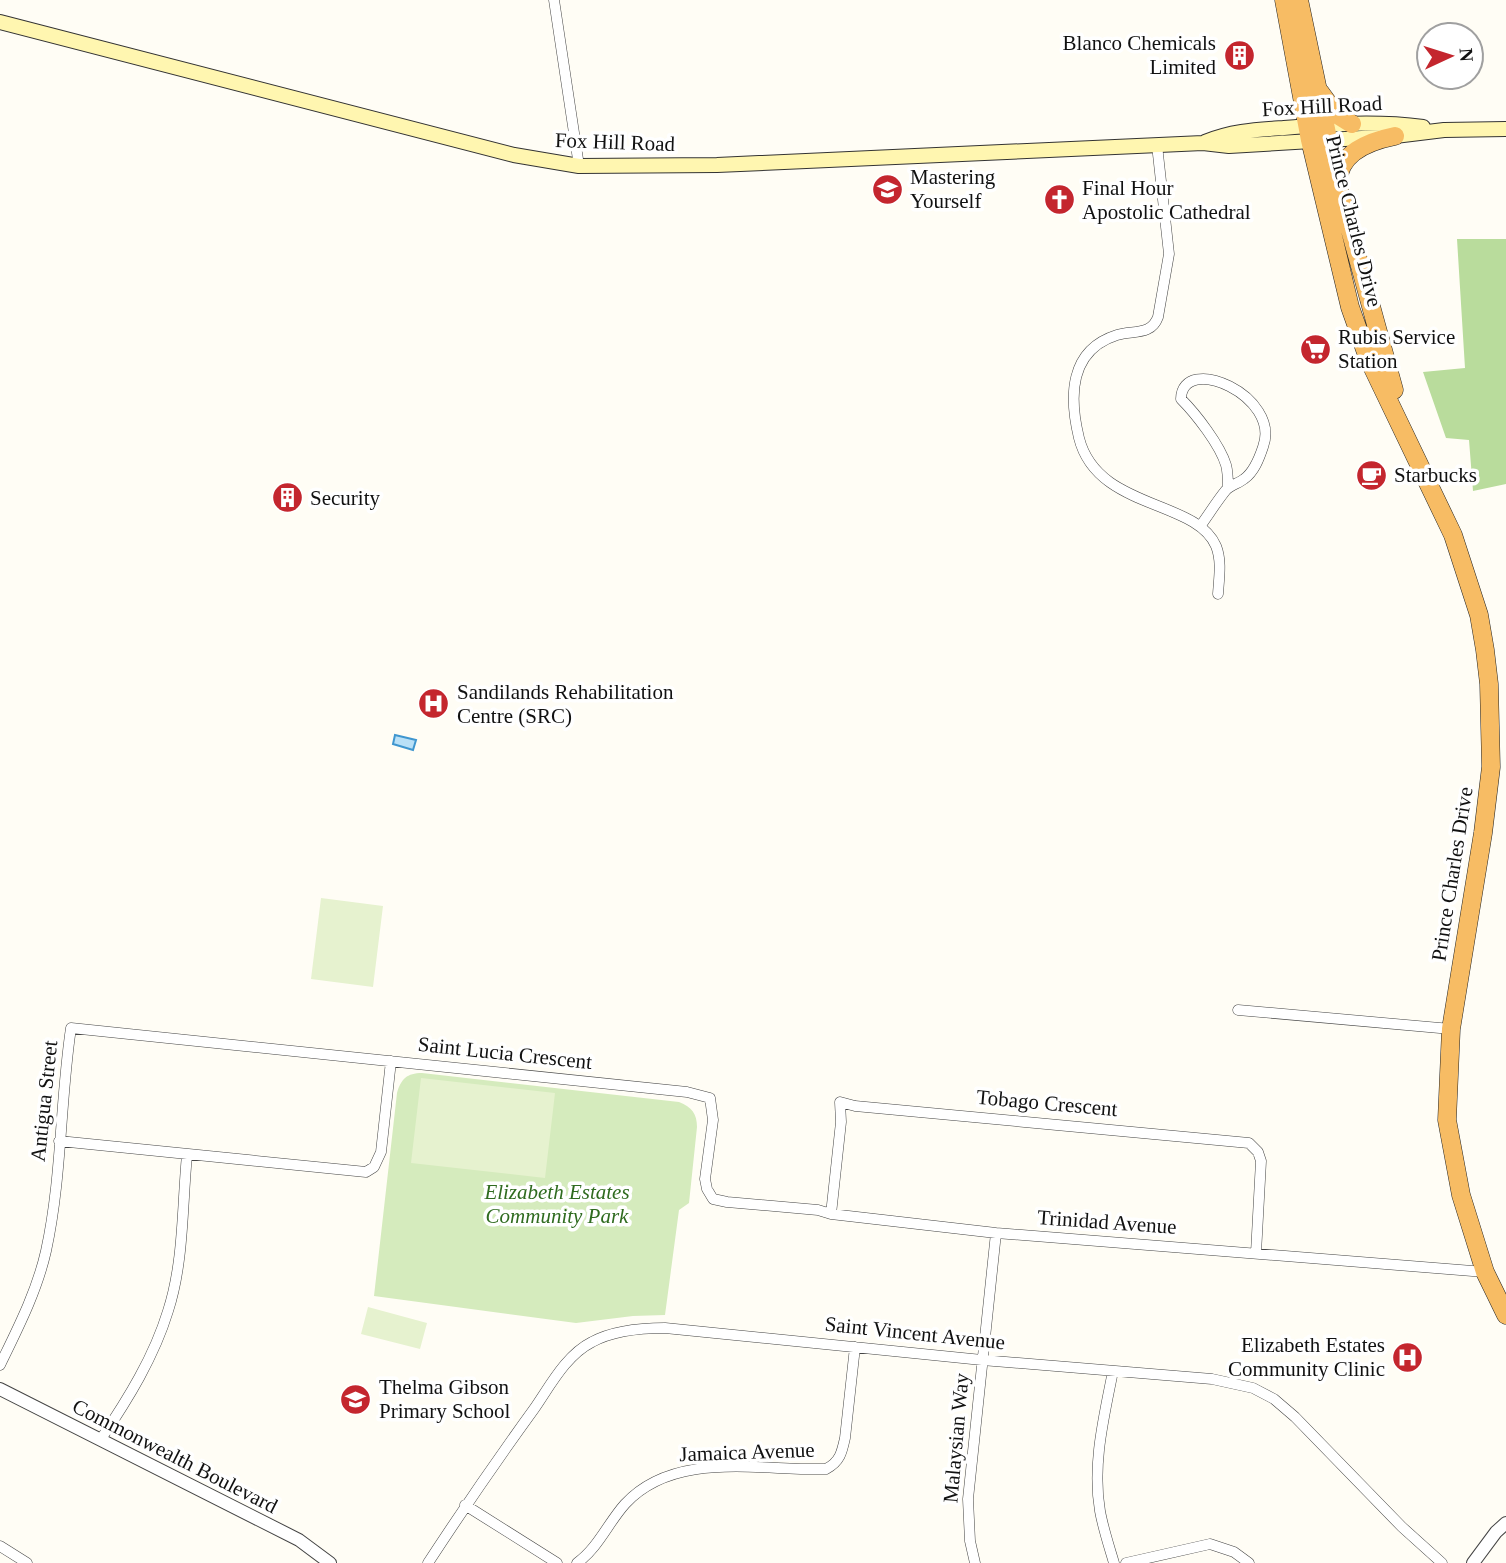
<svg xmlns="http://www.w3.org/2000/svg" width="1506" height="1563" viewBox="0 0 1506 1563" font-family="Georgia,serif">
<style>
.green{fill:#d5ebbd}
.forest{fill:#b9dc9c}
.pitch{fill:#e6f2cf}
.water{fill:#b9e0f7;stroke:#3f96cf;stroke-width:2}
.lines{fill:none;stroke-linecap:round;stroke-linejoin:round}
.minor-casing{stroke:#444;stroke-width:11}
.tertiary-casing{stroke:#444;stroke-width:14}
.secondary-casing{stroke:#333;stroke-width:16}
.trunk-casing{stroke:#222;stroke-width:19}
.minor{stroke:#fff;stroke-width:10}
.tertiary{stroke:#fff;stroke-width:12}
.secondary{stroke:#fff6b0;stroke-width:14}
.trunk{stroke:#f7bc64;stroke-width:18}
.labels{text-anchor:middle;dominant-baseline:central;stroke-width:7;stroke-linejoin:round;paint-order:stroke}
.poi-label{font-size:21px;fill:#111;stroke:#fff;text-anchor:start}
.street-label{font-size:21px;fill:#111;stroke:#fff}
.park-label{font-size:21px;font-style:italic;fill:#2f6b1f;stroke:#fff}
</style>
<rect width="100%" height="100%" fill="#fffdf5"/>
<path class="green" d="M422,1073L679,1102C692,1107 697,1114 697,1127L689,1203L679,1210L665,1315L633,1316L576,1323L374,1296L397,1093C401,1079 407,1073 422,1073Z"/>
<path class="forest" d="M1457,239H1506V484L1473,491L1469,440L1446,438L1423,372L1465,368Z"/>
<path class="pitch" d="M321,898L383,906L373,987L311,979Z
M421,1078L555,1093L545,1178L411,1163Z
M368,1307L427,1323L420,1349L361,1334Z"/>
<path class="water" d="M395,735L416,740L413,750L393,744Z"/>
<g class="lines">
<defs>
<path id="minor" d="M554,0L579,166
M1157,145L1169,254L1158,317C1151,336 1133,330 1117,335C1069,350 1069,397 1079,438C1097,510 1196,499 1216,546C1222,561 1219,578 1218,594
M1201,525C1209,514 1217,501 1226,490C1231,485 1239,483 1244,479C1254,472 1259,459 1263,447C1282,396 1182,352 1181,399C1196,414 1220,445 1226,465C1228,472 1228,480 1228,488
M1238,1010L1451,1029
M59,1141L366,1172L374,1167L381,1152L391,1061
M831,1214L841,1122L840,1102L855,1106L1249,1143L1258,1152L1261,1161L1256,1253
M0,1365C18,1328 37,1291 46,1251C62,1178 60,1101 71,1028L687,1092L710,1098L713,1120L705,1179L707,1189L713,1199L727,1202L818,1210L831,1214L996,1233L1485,1272
M1113,1371C1104,1417 1092,1464 1100,1511C1103,1528 1109,1546 1114,1563
M101,1439C128,1399 154,1357 168,1311C184,1262 182,1206 187,1155
M465,1505L557,1563
M0,1546L27,1563
M428,1563C462,1511 497,1460 534,1409C550,1386 566,1355 592,1342C614,1330 641,1328 665,1328L982,1360L1212,1379L1253,1388L1274,1399L1295,1417L1402,1527L1442,1563
M577,1563C598,1548 608,1523 625,1504C675,1450 760,1471 826,1469C840,1462 842,1452 845,1438L855,1347
M975,1563L970,1541L968,1499L996,1233
M1126,1563L1210,1544L1234,1552L1249,1563"/>
<path id="tertiary" d="M0,1389L299,1540L330,1563
M1473,1563L1496,1532L1506,1523"/>
<path id="secondary" d="M0,22L514,155L579,166L717,165L1203,143L1229,146L1395,136L1444,130L1506,129
M1205,142C1232,131 1255,130 1284,128C1330,124 1377,121 1423,127"/>
<path id="trunk" d="M1284,0L1310,140L1350,307L1368,358L1453,535L1479,615L1485,650L1489,684L1491,767L1483,833L1451,1029L1447,1120L1461,1195L1485,1272L1506,1315
M1299,0L1338,186L1394,390
M1320,92L1336,114L1352,124
M1338,183C1338,153 1370,141 1395,136"/>
</defs>
<use href="#minor" class="minor-casing"/>
<use href="#tertiary" class="tertiary-casing"/>
<use href="#secondary" class="secondary-casing"/>
<use href="#trunk" class="trunk-casing"/>
<use href="#minor" class="minor"/>
<use href="#tertiary" class="tertiary"/>
<use href="#secondary" class="secondary"/>
<use href="#trunk" class="trunk"/>
</g>
<defs>
<symbol id="building-disc" viewBox="-11 -11 22 22"><circle r="9.5" fill="#c4262e" stroke="#fff"/><path d="M-4-6H4V6H1V3H-1V6H-4ZM-2.5-4.3h1.7v1.8h-1.7ZM.8-4.3h1.7v1.8H.8ZM-2.5-1h1.7V.8h-1.7ZM.8-1h1.7V.8H.8Z" fill="#fff"/></symbol>
<symbol id="school-disc" viewBox="-11 -11 22 22"><circle r="9.5" fill="#c4262e" stroke="#fff"/><path d="M0-5L7-2L0 1L-7-2ZM-4 1L0 2.5L4 1V4Q0 6-4 4Z" fill="#fff"/></symbol>
<symbol id="church-disc" viewBox="-11 -11 22 22"><circle r="9.5" fill="#c4262e" stroke="#fff"/><path d="M-1.2-6h2.4v3.5h3.3v2.4h-3.3V6h-2.4V-.1h-3.3v-2.4h3.3Z" fill="#fff"/></symbol>
<symbol id="supermarket-disc" viewBox="-11 -11 22 22"><circle r="9.5" fill="#c4262e" stroke="#fff"/><path d="M-6-5.5h2.5l.6 2H6L4.5 2H-2.5L-4.4-4H-6ZM-1.5 3.2a1.3 1.3 0 1 0 .1 0ZM3 3.2a1.3 1.3 0 1 0 .1 0Z" fill="#fff"/></symbol>
<symbol id="cafe-disc" viewBox="-11 -11 22 22"><circle r="9.5" fill="#c4262e" stroke="#fff"/><path d="M-5.5-4.5H6V0H3Q3 3.5 0 3.5H-2.5Q-5.5 3.5-5.5 0ZM3-3.2v2h1.7v-2ZM-6 4.5H4V6H-6Z" fill="#fff"/></symbol>
<symbol id="hospital-disc" viewBox="-11 -11 22 22"><circle r="9.5" fill="#c4262e" stroke="#fff"/><path d="M-5-5h3v3.5h4V-5h3V5h-3V1.5h-4V5h-3Z" fill="#fff"/></symbol>
</defs>
<g fill-rule="evenodd">
<use href="#building-disc" x="1222" y="38" width="35" height="35"/>
<use href="#school-disc" x="870" y="172" width="35" height="35"/>
<use href="#church-disc" x="1042" y="182" width="35" height="35"/>
<use href="#supermarket-disc" x="1298" y="332" width="35" height="35"/>
<use href="#cafe-disc" x="1354" y="458" width="35" height="35"/>
<use href="#building-disc" x="270" y="480" width="35" height="35"/>
<use href="#hospital-disc" x="416" y="686" width="35" height="35"/>
<use href="#hospital-disc" x="1390" y="1340" width="35" height="35"/>
<use href="#school-disc" x="338" y="1382" width="35" height="35"/>
</g>
<g class="labels">
<g class="poi-label">
<text x="1216" y="43" text-anchor="end">Blanco Chemicals<tspan x="1216" dy="24">Limited</tspan></text>
<text x="910" y="177">Mastering<tspan x="910" dy="24">Yourself</tspan></text>
<text x="1082" y="188">Final Hour<tspan x="1082" dy="24">Apostolic Cathedral</tspan></text>
<text x="1338" y="337">Rubis Service<tspan x="1338" dy="24">Station</tspan></text>
<text x="1394" y="475">Starbucks</text>
<text x="310" y="498">Security</text>
<text x="457" y="692">Sandilands Rehabilitation<tspan x="457" dy="24">Centre (SRC)</tspan></text>
<text x="1385" y="1345" text-anchor="end">Elizabeth Estates<tspan x="1385" dy="24">Community Clinic</tspan></text>
<text x="379" y="1387">Thelma Gibson<tspan x="379" dy="24">Primary School</tspan></text>
</g>
<g class="street-label">
<text transform="translate(1322 106) rotate(-3)">Fox Hill Road</text>
<text transform="translate(615 142) rotate(2)">Fox Hill Road</text>
<text transform="translate(1354 221) rotate(76)">Prince Charles Drive</text>
<text transform="translate(1452 874) rotate(-81)">Prince Charles Drive</text>
<text transform="translate(505 1053) rotate(6)">Saint Lucia Crescent</text>
<text transform="translate(44 1101) rotate(-84)">Antigua Street</text>
<text transform="translate(1047 1103) rotate(5)">Tobago Crescent</text>
<text transform="translate(1107 1222) rotate(4)">Trinidad Avenue</text>
<text transform="translate(915 1333) rotate(6)">Saint Vincent Avenue</text>
<text transform="translate(956 1438) rotate(-85)">Malaysian Way</text>
<text transform="translate(747 1452) rotate(-2)">Jamaica Avenue</text>
<text transform="translate(175 1456) rotate(27)">Commonwealth Boulevard</text>
</g>
<g class="park-label">
<text x="557" y="1192">Elizabeth Estates<tspan x="557" dy="24">Community Park</tspan></text>
</g>
</g>
<g transform="translate(1450 56) rotate(86)"><circle r="33" fill="#ffffff" stroke="#a0a0a0" stroke-width="2"/>
<path d="M0-5L12 26L0 18L-12 26Z" fill="#c4262e"/>
<text y="-10" font-size="19" font-weight="bold" text-anchor="middle" fill="#111111">N</text>
</g>
</svg>
